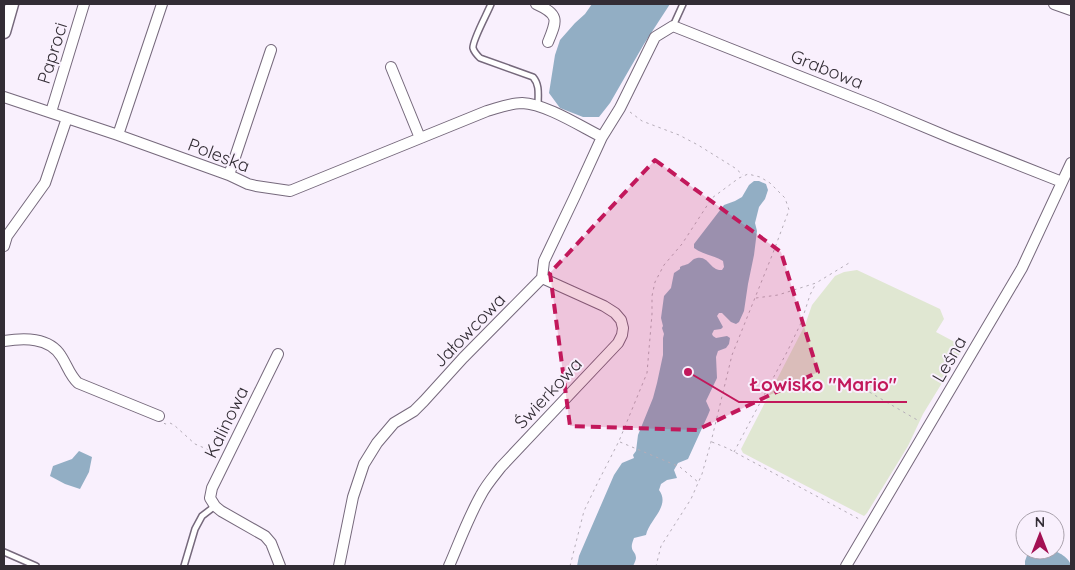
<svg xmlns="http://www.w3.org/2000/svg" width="1075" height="570" viewBox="0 0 1075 570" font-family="Quicksand,sans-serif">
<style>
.green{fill:#e0e7d2}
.water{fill:#92aec4}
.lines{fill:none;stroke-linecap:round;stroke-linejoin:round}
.service-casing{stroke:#76697c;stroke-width:8}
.minor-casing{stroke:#76697c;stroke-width:12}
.tertiary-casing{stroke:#76697c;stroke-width:15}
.path{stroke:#b5adb8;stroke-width:1;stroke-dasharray:2.5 4;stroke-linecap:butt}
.service{stroke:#fff;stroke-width:5}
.minor{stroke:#fff;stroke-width:10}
.tertiary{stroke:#fff;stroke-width:12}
.marked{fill:#c2185b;fill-opacity:0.2;stroke:#c2185b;stroke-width:4;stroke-dasharray:10 6;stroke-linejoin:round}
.labels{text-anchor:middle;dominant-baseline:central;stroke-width:4;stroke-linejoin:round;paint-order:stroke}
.street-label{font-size:18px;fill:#332d35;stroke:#f9f0fd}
.leader{fill:none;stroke:#c2185b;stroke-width:2}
.callout-dot{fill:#c2185b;stroke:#f9f0fd;stroke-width:2}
.callout-label{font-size:19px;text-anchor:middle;font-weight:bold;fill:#c2185b;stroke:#f9f0fd;stroke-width:4;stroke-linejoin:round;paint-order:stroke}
</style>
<rect width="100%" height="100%" fill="#f9f0fd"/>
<path class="green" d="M857,270L940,309L944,319L936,332L964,347L923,414L908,446L867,513L864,516L743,453L741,449L805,325L812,305L835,276L844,272Z"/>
<path class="water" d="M592,4H670L644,44L610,103L599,117H583L560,108L549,93L555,55L560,40L575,23L585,14Z
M754,181H759L766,184L768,190L765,199L759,207L755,223L757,231L754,255L748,284L744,311L739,322L736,324L731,322L722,313H719L717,316L723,327L721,329L714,330L712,334L713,336L716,338L727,336L730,338L729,344L726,348L718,351L716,357L717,378L706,401L710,410L708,415L688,459L678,463L674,470L677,478L667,480L661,484L659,490C671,506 649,520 646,535L634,538C628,552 636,550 636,558C636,560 634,564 633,566H577L579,556L614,475L622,463L634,458L633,455L636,451L638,435L653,398L657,383L663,355V338L664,334L662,328L663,326L661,318L664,296L671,288L674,273L680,269V267C683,265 686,265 688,264C691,262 692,260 694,259C709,253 709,271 722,270L724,267L723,261C714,255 703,255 694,248V244L724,205L735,201L742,197L749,185Z
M79,451L92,457L89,472L80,489L65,484L50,476L53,466L72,459Z
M1029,550C1036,550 1043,549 1050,550C1058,551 1070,558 1071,566H1025V561Z"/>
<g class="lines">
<defs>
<path id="service" d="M491,4C488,12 472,41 473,48C474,52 477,55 480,58L533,77C540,85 538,95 538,106
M673,26L683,4
M4,552L36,566
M184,566L195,529L202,516L215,506"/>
<path id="minor" d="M536,4C560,15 557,20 548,42
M1054,4L1071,10
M391,67L420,138
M4,97L118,135L229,175L248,184L256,186L290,191L487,111C498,108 511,103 522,103C546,104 580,126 602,137
M51,112L84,4
M118,135L162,4
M229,175L271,50
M4,246L7,236L45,183L67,118
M4,341C24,338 49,337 61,356C67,365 70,376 78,383L159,416
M278,354L212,488L210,498L215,506L221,511L265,536L271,543L280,566
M339,566L353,497L364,464L377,443L394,423L414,411L424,401L463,358L542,278L544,261L575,196L602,137L620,108L655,37L673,26L877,107L951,138L1062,182
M449,566C459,543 468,518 481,495C486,485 494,476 501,467L618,343L622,335L623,328L621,320L615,313L604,306L542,278
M846,566L1022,268L1071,163"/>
<path id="tertiary" d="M4,32L12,4"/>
</defs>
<use href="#service" class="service-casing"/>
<use href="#minor" class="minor-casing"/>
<use href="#tertiary" class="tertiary-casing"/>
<path class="path" d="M630,112L642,121L679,135L698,145L735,168L743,175
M756,298L778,295L816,283L849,263
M847,379L919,421
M164,423L165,424L170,423L174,425L195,444L209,450L218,452
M620,442L680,467L698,482
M712,442L727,448L861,520
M734,452L788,350L801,323L810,295L816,283
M570,566L584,511L596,486L619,441L647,373L652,314V296L655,282L664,265L682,244L712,198L739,178L748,174L760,177L770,183L785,198L789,210L773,253L732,355L711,442L702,474L691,499L661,546L656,566"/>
<use href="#service" class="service"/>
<use href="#minor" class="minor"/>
<use href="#tertiary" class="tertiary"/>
</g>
<path class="marked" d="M655,160L781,252L818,372L697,430L570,426L550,273Z"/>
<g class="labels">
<g class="street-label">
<text transform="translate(52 53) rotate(-73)">Paproci</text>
<text transform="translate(827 69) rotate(22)">Grabowa</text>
<text transform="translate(219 155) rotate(21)">Poleska</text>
<text transform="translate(469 330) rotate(-46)">Jałowcowa</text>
<text transform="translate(949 359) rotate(-60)">Leśna</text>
<text transform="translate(548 393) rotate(-47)">Świerkowa</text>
<text transform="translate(226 422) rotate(-64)">Kalinowa</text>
</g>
</g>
<path class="leader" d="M688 372L739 402H907"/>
<circle class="callout-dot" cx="688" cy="372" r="5"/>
<g class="callout-label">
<text x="823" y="391">Łowisko "Mario"</text>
</g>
<rect width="1075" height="570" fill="none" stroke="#332d35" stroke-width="10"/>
<g transform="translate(1040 535)"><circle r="24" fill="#f9f0fd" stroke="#aaa2ad"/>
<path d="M0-4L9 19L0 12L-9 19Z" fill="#a31154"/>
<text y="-8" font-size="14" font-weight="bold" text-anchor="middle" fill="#332d35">N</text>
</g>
</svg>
